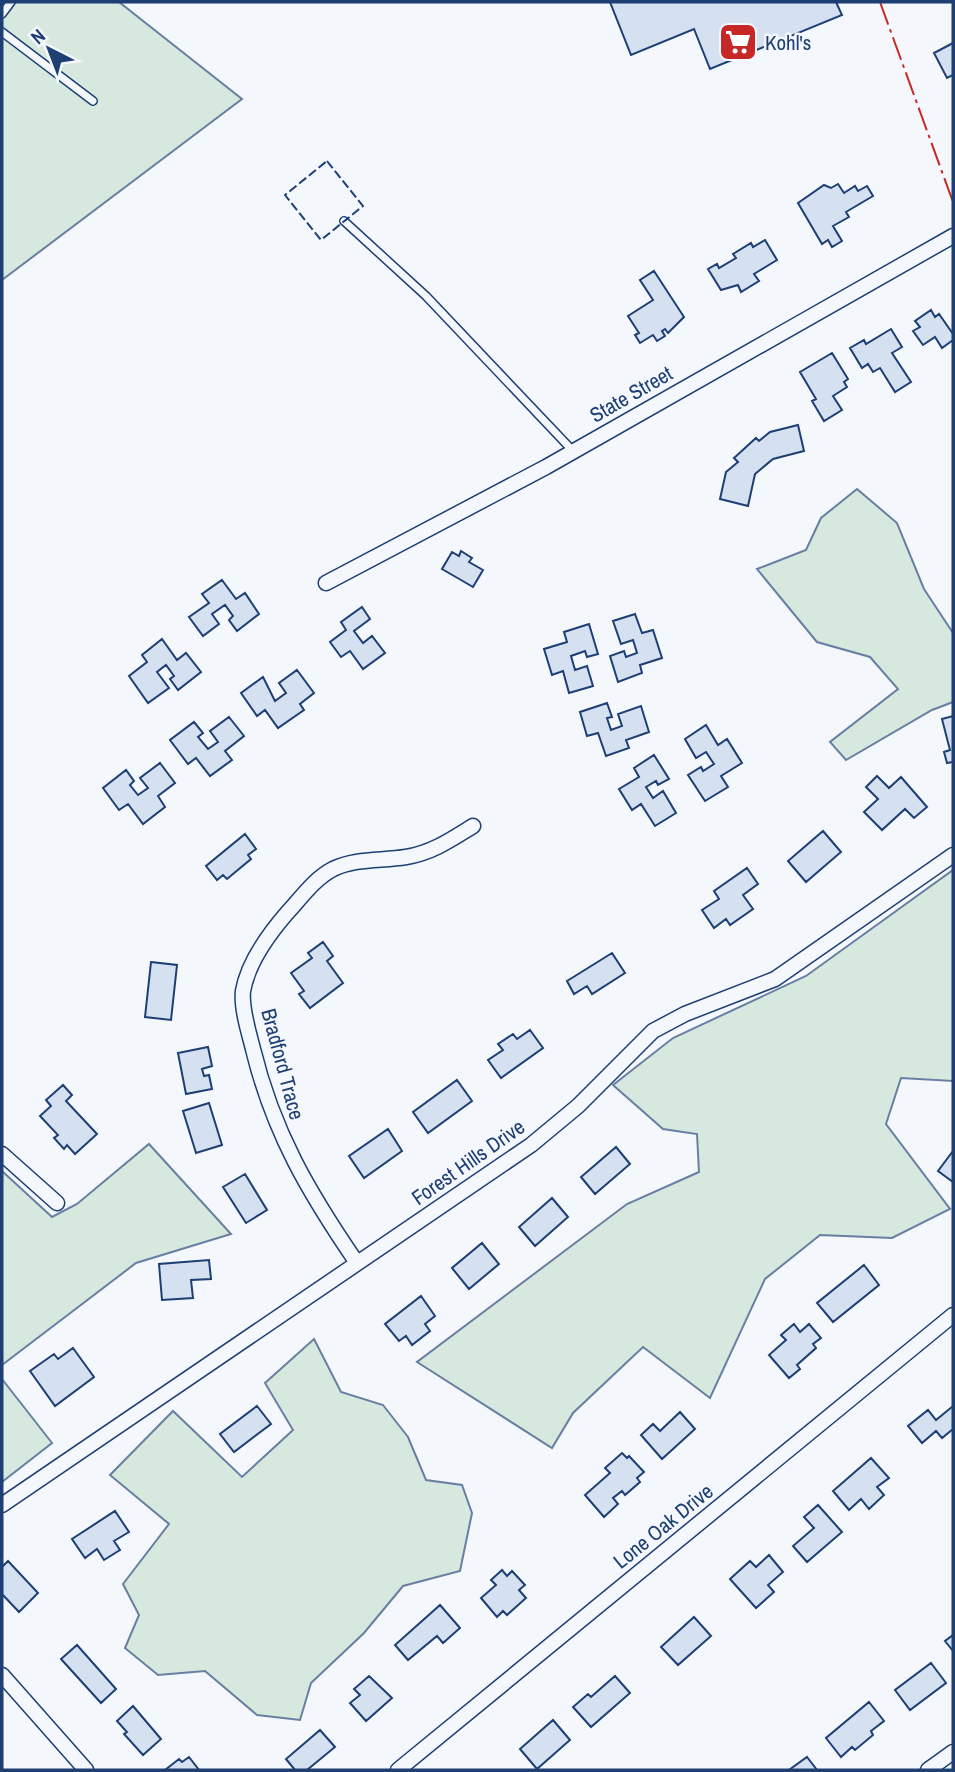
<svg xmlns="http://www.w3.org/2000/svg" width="955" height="1772" viewBox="0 0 955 1772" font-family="'Archivo Narrow',sans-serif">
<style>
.green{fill:#d7e8df;stroke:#687fa3;stroke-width:2}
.building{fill:#d5e0f0;stroke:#1d3f73;stroke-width:2}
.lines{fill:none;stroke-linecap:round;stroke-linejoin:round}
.service-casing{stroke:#1d3f73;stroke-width:10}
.minor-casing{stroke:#1d3f73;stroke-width:17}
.service{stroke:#f4f7fb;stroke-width:7}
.minor{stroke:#f4f7fb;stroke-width:14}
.fence{stroke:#1d3f73;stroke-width:2;stroke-dasharray:9 3.5;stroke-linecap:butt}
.power{stroke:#c62828;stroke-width:2;stroke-dasharray:24 5 3.5 5;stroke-linecap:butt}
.labels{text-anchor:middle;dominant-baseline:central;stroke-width:5;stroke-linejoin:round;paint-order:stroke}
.poi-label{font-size:21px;fill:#1d3f73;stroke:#f4f7fb;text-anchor:start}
.street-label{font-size:21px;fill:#1d3f73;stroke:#f4f7fb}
</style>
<rect width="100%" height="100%" fill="#f4f7fb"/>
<path class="green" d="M2,2H119L242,99L2,280Z
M857,489L897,523L924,589L953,633V702L932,710L846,760L830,742L898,689L870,657L817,642L757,569L806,550L821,518Z
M953,870V1081L901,1078L886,1124L950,1209L892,1238L820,1235L765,1279L710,1398L643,1347L573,1413L552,1448L417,1362L627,1204L699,1172L697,1134L663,1129L613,1085L673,1038L806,976Z
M149,1144L231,1234L136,1263L2,1365V1171L52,1217L77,1204Z
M314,1339L341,1392L383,1405L408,1437L426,1480L462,1485L472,1513L460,1571L403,1586L364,1633L311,1683L300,1720L257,1715L205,1671L158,1675L125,1648L139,1615L123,1584L169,1524L110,1475L173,1411L242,1477L293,1430L265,1383Z
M2,1379L52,1443L2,1482Z"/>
<path class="building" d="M610,2H836L842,15L710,69L694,29L631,55Z
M953,43V75L947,78L934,53Z
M838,184L844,193L855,186L858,191L867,186L873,196L846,212L849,217L833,226L842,241L832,247L828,240L822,244L798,203L824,185L831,188Z
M765,240L777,260L754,274L759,281L741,292L738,285L721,290L708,269L717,264L719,268L736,258L733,254L751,243L753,247Z
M654,271L684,317L668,333L665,329L662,331L665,336L657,341L653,335L640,343L635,335L639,333L628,316L653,300L640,280Z
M931,310L935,317L939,314L953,334V340L942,348L935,337L923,345L913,331L920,327L915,321Z
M891,329L902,347L892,353L911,382L895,392L880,368L873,372L868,364L862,368L850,348L864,340L866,344Z
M832,353L848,379L844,382L847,387L833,396L842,410L824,421L812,401L816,399L800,372Z
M798,425L804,451L773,459L755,474L748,506L720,499L726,472L738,462L734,458L756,438L759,441L770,432Z
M461,551L472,558L469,562L483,570L473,587L442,569L452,552L459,556Z
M222,580L236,599L245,593L259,614L237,631L229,620L233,616L225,605L212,614L219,624L203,636L189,617L209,603L202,594Z
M362,607L370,619L354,631L363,643L372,636L385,653L363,669L350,651L341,657L330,642L346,630L341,622Z
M635,614L642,633L653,630L662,658L640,665L642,673L618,682L610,656L624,651L626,657L637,653L633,640L621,644L613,621Z
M589,624L598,654L587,657L585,651L571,656L575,670L587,666L593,686L569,693L563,671L552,675L544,649L567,642L564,632Z
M162,639L177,660L186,653L201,672L178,690L170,679L174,676L166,665L157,672L169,688L148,703L129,676L147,662L142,655Z
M297,670L314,693L300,704L304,710L278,728L265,710L257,716L241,693L263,677L275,701L286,693L279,683Z
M607,703L612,717L607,718L611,730L622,726L618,714L641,706L649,732L626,740L629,748L606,756L598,733L587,736L580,712Z
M953,716V762L947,763L944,752L950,750L942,719Z
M229,717L244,736L225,751L232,760L210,776L196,758L188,764L170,740L194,722L203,733L198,737L208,749L218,742L210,731Z
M706,725L718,745L727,739L742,763L721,776L728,787L705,801L688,775L701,767L703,771L714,764L706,752L696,758L685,739Z
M654,755L669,779L658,785L656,781L646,787L653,798L663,791L676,813L655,826L641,804L632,810L619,789L639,777L634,768Z
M160,763L175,783L158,796L165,807L143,824L128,804L119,810L103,788L126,770L134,781L130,785L138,795L148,788L140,778Z
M877,776L889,788L901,777L927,807L914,818L905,809L882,830L864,812L878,799L866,787Z
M823,831L841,852L806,882L788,861Z
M245,834L256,849L248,855L251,859L227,879L223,875L217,880L206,866Z
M747,868L758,884L743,895L753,909L730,925L726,919L714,928L702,910L719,899L714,891Z
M323,942L333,956L327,961L343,983L310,1008L299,994L304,991L291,973L312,958L308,953Z
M612,953L625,973L592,994L587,986L574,994L567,981Z
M151,962L177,965L171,1020L145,1017Z
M530,1030L543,1048L501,1078L488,1060L503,1050L498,1044L513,1034L517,1039Z
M208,1047L212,1066L202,1069L204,1076L209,1075L212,1089L186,1094L178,1053Z
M457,1080L472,1101L428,1133L413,1112Z
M63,1085L72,1095L66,1101L97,1134L75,1154L67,1145L64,1149L54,1138L58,1135L40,1116L51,1106L46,1100Z
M209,1103L222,1145L196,1153L183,1111Z
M388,1129L402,1151L364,1178L349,1156Z
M616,1147L630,1164L595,1194L581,1177Z
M953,1151V1182L938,1171Z
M245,1174L267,1210L246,1223L223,1187Z
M552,1198L568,1217L535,1246L519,1227Z
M482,1243L499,1264L469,1289L452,1268Z
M209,1260L211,1279L191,1280L193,1298L162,1300L159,1264Z
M864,1265L879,1285L833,1322L817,1303Z
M421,1296L435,1316L425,1324L430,1331L412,1345L406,1336L399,1341L385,1324Z
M794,1324L800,1332L809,1324L821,1338L813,1344L816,1348L797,1365L800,1369L789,1378L769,1355L786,1340L781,1335Z
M73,1348L94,1377L55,1406L30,1371L54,1354L58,1359Z
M257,1406L271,1424L234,1452L220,1434Z
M953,1406V1429L942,1438L936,1431L922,1443L908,1426L928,1410L936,1420Z
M680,1412L695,1429L662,1459L641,1435L653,1424L660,1431Z
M622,1453L627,1458L629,1456L644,1472L637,1478L640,1482L625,1495L622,1491L613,1498L618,1504L604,1517L585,1495L610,1473L605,1468Z
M871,1458L889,1478L877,1487L884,1495L869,1509L861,1499L849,1510L833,1491Z
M818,1505L842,1532L807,1562L793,1546L814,1528L804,1517Z
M115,1511L129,1532L114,1541L120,1550L104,1560L97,1549L85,1558L72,1539Z
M769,1555L783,1572L768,1585L774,1592L756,1608L730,1579L750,1561L756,1567Z
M8,1561L38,1593L19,1612L2,1594V1567Z
M502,1570L507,1576L512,1571L525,1585L519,1590L526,1598L507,1615L503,1611L497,1617L481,1598L496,1585L491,1580Z
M440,1605L460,1628L443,1643L437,1636L408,1660L395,1645Z
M694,1617L711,1636L678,1665L661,1647Z
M953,1635V1651L945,1641Z
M77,1645L116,1689L101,1703L61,1659Z
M931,1663L946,1683L910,1710L895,1690Z
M369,1676L392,1698L366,1721L350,1703L360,1695L354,1689Z
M615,1676L630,1693L591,1727L573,1707L588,1694L591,1697Z
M869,1702L884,1721L871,1731L873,1735L855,1750L852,1747L841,1757L826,1738Z
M133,1706L161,1739L143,1755L124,1734L127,1732L117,1721Z
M553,1720L570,1740L537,1769L520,1749Z
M320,1730L335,1747L307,1770H295L286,1759Z
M189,1757L199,1770H165L179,1759L182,1762Z
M807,1757L817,1770H789Z"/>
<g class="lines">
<defs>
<path id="service" d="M2,14L11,2
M2,32L93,101
M344,221L426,296L573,451"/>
<path id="minor" d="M326,583L546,467L953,236
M2,1154L57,1203
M357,1263C309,1193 273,1132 253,1049C249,1033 241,1008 243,991C248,962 268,935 287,913C301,898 314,879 333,869C356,858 381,861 406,857C432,853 452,839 473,826
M2,1505L531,1145L578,1106L653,1031L685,1014L775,979L953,855
M2,1675L86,1770
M398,1770L953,1315
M928,1770L953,1752"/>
</defs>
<use href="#service" class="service-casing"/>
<use href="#minor" class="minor-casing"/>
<use href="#service" class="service"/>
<use href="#minor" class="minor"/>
<path class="fence" d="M327,161L363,206L321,240L285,195Z"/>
<path class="power" d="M880,2L953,202"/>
</g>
<defs>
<symbol id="supermarket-square" viewBox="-11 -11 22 22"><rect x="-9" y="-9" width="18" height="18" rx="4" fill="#c62828" stroke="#f4f7fb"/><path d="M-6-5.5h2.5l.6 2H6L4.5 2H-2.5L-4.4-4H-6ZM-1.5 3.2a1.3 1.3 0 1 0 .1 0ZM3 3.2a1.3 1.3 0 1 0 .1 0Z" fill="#fff"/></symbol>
</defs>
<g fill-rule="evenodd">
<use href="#supermarket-square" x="716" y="20" width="44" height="44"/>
</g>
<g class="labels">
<g class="poi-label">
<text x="765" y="42">Kohl's</text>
</g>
<g class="street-label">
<text transform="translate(631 394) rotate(-30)">State Street</text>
<text transform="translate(283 1064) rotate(75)">Bradford Trace</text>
<text transform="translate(468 1162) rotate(-35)">Forest Hills Drive</text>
<text transform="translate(663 1526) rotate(-39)">Lone Oak Drive</text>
</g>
</g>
<rect width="955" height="1772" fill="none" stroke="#1d3f73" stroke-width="7"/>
<g transform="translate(49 49) rotate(318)" stroke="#f4f7fb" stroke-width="5" paint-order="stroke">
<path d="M0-5L12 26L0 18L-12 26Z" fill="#1d3f73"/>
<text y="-10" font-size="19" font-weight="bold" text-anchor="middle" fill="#1d3f73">N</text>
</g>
</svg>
